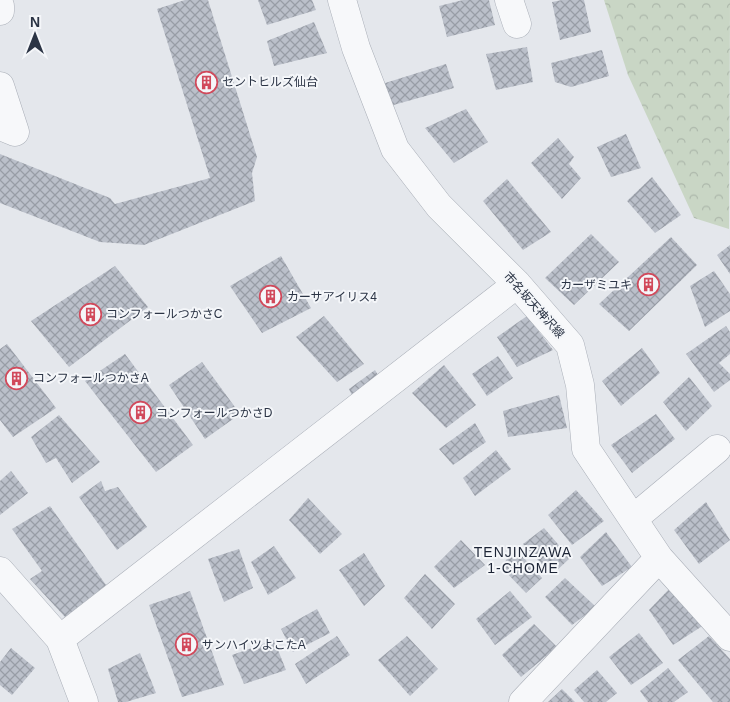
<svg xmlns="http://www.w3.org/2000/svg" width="730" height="702" viewBox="0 0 730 702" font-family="Helvetica,'Noto Sans JP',sans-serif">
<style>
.forest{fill:url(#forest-crowns)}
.building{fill:url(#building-cross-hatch)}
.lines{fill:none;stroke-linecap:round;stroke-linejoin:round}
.minor-casing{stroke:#a9aeb7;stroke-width:29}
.minor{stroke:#f7f8fa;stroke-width:28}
.labels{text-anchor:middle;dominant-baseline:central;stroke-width:4;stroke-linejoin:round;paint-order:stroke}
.poi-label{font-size:12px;fill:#2b3445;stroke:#f4f6f9;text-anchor:start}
.street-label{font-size:12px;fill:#2b3445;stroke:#f4f6f9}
.neighbourhood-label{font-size:14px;letter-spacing:1px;fill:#1d2536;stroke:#f4f6f9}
</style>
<defs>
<pattern id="forest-crowns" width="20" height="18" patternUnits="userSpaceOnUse" patternTransform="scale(1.25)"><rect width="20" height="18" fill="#c9d6c5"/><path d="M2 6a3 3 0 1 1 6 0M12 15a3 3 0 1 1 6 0" fill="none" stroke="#adb8ab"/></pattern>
<pattern id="building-cross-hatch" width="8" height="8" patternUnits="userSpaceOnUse" patternTransform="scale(1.25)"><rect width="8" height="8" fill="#bbc0ca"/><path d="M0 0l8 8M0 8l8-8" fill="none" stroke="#989da6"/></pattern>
</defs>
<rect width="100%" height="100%" fill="#e4e7ec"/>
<path class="forest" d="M604,0H730L729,229L694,218L628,75Z"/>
<path class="building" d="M185,0H208L257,157L252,173L255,201L144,245L100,242L0,203V154L110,198L115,204L210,178L157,9Z
M258,0H312L316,10L267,25Z
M463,0H489L495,25L447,37L439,6Z
M562,0H584L591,32L560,40L552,2Z
M314,22L327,53L274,66L267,41Z
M527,47L533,82L496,90L486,54Z
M602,50L609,76L571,87L555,82L551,63Z
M446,64L454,88L390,106L382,84Z
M466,109L488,142L454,163L425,128Z
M626,134L641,168L611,177L597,147Z
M558,138L574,157L569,164L581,178L562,199L531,163Z
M652,177L681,215L655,233L627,201Z
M507,179L551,232L523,250L483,201Z
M591,234L619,262L574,305L545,278Z
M671,237L697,265L629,331L599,304Z
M730,245V274L717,255Z
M281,256L311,308L262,333L230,286Z
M115,266L148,307L69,367L31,321Z
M714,271L730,294V311L705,327L690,286Z
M324,316L364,364L337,382L296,337Z
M527,316L553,350L517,367L497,337Z
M726,326L730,332V354L719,363L730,374V380L714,392L686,354Z
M7,344L56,408L13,437L0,420V349Z
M642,348L660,373L621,406L602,381Z
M125,354L193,445L156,472L85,381Z
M498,356L513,378L487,396L472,374Z
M202,362L240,414L205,439L169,385Z
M444,365L476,405L446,428L412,393Z
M375,370L382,382L355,402L349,389Z
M689,377L712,406L686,431L663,402Z
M559,395L567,428L508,437L503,411Z
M656,414L675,439L632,473L611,445Z
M59,415L100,462L72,483L56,458L46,463L31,437Z
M475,423L486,442L453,465L439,449Z
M496,450L511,469L475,496L463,478Z
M11,471L28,493L0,515V481Z
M101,481L105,491L118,487L147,527L117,550L79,497Z
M576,490L604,521L572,545L548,515Z
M308,498L342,534L320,554L289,520Z
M706,502L730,540L699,564L674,530Z
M50,506L106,585L65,617L30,579L42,571L12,529Z
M544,528L570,558L552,575L523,544Z
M606,532L632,567L602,586L580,557Z
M461,540L485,565L454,588L434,567Z
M274,546L296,578L268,595L251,562Z
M515,548L542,578L526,593L501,567Z
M239,549L253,588L224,602L208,559Z
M364,553L385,586L364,606L339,570Z
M425,574L455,604L432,629L404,598Z
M565,578L596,607L572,625L545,597Z
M671,587L704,625L673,645L649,610Z
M190,591L224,685L182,697L149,605Z
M510,591L532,617L495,645L476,619Z
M317,609L330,633L293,652L281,629Z
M534,624L557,647L521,677L502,655Z
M639,633L663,663L631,685L609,657Z
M337,636L350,655L306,684L295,664Z
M407,636L438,669L410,696L378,660Z
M709,636L730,659V702H713L678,660Z
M274,640L286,670L244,684L232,655Z
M11,648L35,668L12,695L0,685V662Z
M140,653L156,693L126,702H118L108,669Z
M668,668L688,692L674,702H648L640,691Z
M597,670L617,693L606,702H584L574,690Z
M562,689L575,702H548Z"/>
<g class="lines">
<defs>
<path id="minor" d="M342,0L356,48L395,149L439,206L517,284L570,345L580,385L586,449L659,558L730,637
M509,0L517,24
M0,6V11
M0,86L15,132L0,126
M633,519L717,449
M0,571L60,639
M84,702L60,639L517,284
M523,702L659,558"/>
</defs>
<use href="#minor" class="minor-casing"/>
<use href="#minor" class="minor"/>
</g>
<defs>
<symbol id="building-ring" viewBox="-11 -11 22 22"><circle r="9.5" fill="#f4f6f9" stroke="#d1495b" stroke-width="1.5"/><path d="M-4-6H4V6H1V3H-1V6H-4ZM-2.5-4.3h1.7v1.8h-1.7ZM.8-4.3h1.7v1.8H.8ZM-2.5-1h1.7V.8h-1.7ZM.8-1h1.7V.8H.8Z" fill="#d1495b"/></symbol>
</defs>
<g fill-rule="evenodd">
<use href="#building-ring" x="194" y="70" width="25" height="25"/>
<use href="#building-ring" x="636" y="272" width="25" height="25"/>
<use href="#building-ring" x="258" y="284" width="25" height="25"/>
<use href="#building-ring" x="78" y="302" width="25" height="25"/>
<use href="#building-ring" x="4" y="366" width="25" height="25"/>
<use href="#building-ring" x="128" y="400" width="25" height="25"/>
<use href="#building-ring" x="174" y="632" width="25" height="25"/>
</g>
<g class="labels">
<g class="poi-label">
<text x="222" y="82">セントヒルズ仙台</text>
<text x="632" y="285" text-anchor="end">カーザミユキ</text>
<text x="287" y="297">カーサアイリス4</text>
<text x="106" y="314">コンフォールつかさC</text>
<text x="33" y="378">コンフォールつかさA</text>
<text x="156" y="413">コンフォールつかさD</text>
<text x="202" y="645">サンハイツよこたA</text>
</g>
<g class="street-label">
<text transform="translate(534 305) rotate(48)">市名坂天神沢線</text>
</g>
<g class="neighbourhood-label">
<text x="523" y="552">TENJINZAWA<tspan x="523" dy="16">1-CHOME</tspan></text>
</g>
</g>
<g transform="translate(35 35)" stroke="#f4f6f9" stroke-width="4" paint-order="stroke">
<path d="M0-4L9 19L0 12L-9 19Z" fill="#2b3445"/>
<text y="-8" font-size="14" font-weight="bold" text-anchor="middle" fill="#2b3445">N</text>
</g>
</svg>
